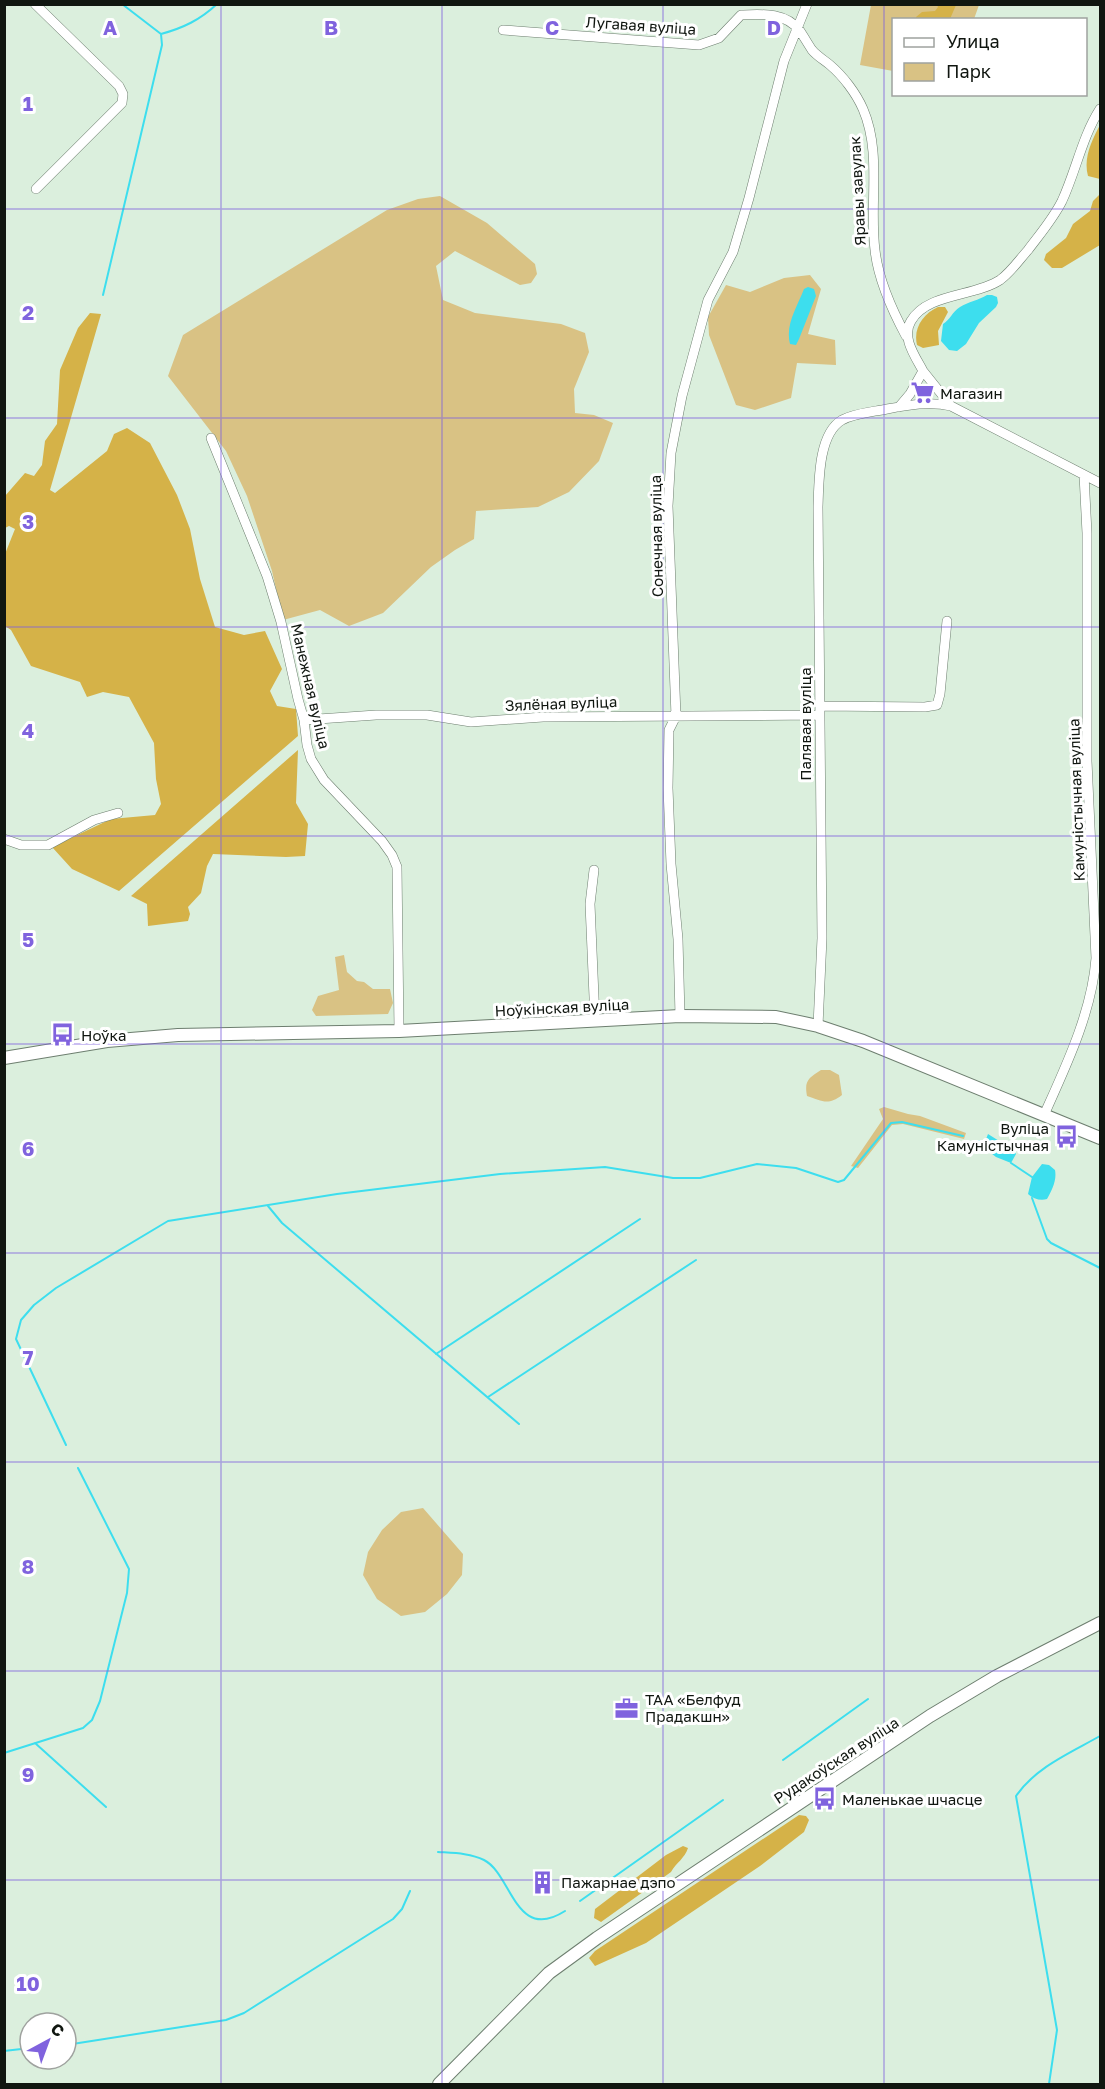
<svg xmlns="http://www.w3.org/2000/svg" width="1105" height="2089" viewBox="0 0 1105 2089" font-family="'Golos Text',sans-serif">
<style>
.green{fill:#d9c284}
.forest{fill:#d5b248}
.water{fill:#3ddeee}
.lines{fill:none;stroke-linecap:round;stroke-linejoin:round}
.stream{stroke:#3ddeee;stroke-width:2}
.street-casing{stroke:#6d7e6f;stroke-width:10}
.secondary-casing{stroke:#6d7e6f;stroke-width:14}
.street{stroke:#fff;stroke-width:9}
.secondary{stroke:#fff;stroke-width:12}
.grid{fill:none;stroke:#8063de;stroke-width:1.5;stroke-opacity:0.55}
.labels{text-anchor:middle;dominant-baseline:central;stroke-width:6;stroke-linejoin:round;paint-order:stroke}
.street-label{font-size:15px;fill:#101610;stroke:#fff}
.poi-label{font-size:15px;fill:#101610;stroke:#fff;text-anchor:start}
.grid-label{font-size:20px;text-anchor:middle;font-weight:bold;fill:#8063de;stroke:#fff;stroke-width:6;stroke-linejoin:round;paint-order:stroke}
</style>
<rect width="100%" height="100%" fill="#dbefdd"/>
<path class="green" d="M871,5H979L974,19L894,20L893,71L860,65Z
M440,196L487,223L535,264L537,274L531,283L520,285L455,251L436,266L443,300L475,313L561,324L585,333L589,352L574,389L575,413L594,415L613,423L599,461L569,492L538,507L476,511L474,539L455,550L431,567L383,613L349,626L320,610L283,620L272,571L247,496L226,451L168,376L183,335L387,210L418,199Z
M810,275L821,289L808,334L835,340L836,365L797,363L791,398L755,410L736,405L709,335L708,317L726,285L750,292L784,278Z
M344,955L347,972L357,981L364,982L373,989H390L393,1003L388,1014L316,1016L312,1010L318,996L339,990L335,957Z
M821,1070H830L839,1075L842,1095C828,1106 822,1101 807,1096C804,1080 809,1078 821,1070Z
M884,1107L908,1114L920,1116L966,1133L964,1139L903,1124L892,1125L858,1168L851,1166L883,1119L879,1109Z
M423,1508L463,1554L462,1575L447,1594L425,1612L401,1616L377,1599L363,1575L368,1552L382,1530L401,1512Z"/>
<path class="forest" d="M937,5H956L950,19H916V17L922,12L935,11L938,7Z
M1100,125V179L1088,176C1083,158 1092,140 1100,125Z
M1100,194V245L1062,268H1052L1044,260L1046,254L1066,238L1073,224L1090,211L1093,201Z
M938,307H945L948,312L938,331L939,345L923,348L917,345C913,328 923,314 938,307Z
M90,313L101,314L50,490L55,493L107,451L114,434L127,428L150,443L177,495L190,529L200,579L215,627L244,635L265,631L282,669L270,691L277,706L296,709L298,736L119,891L72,869L52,847L111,819L155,815L161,804L156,779L154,743L129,697L103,692L87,697L80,682L31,666L11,630L5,626V554L15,529L9,526L5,528V496L25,473L34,476L42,465L45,441L57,424L60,370L78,328Z
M298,750L296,803L308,824L305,856L286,857L213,854L207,866L201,893L188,907L190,914L188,921L148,926L147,904L131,896Z
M799,1815L806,1816L809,1820L804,1832L760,1866L646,1943L595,1966L589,1958L595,1951Z
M683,1846L688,1848C685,1858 676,1863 671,1872L601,1922L594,1918L595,1909L666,1855Z"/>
<path class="water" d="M808,287L814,289L816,296L799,339L796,345L790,344C785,325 797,307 804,289Z
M987,295H992L997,297L998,303L996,307L979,323L966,344L957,351L949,350L941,341L943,324C950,320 952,312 960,307C968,302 979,300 987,295Z
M988,1134L1015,1151L1016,1154L1011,1163L996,1157L983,1147Z
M1042,1164L1049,1165L1055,1170C1057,1180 1052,1190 1047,1199C1041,1201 1033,1199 1028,1194L1032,1177Z"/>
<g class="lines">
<path class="stream" d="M122,4L161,34C183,28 200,20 217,4
M103,295L162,45L161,34
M978,1141L983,1143
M1011,1163L1032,1177
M1032,1198L1047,1239L1051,1243L1100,1268
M268,1206L282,1223L519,1424
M436,1354L640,1219
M488,1397L696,1260
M66,1445L16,1339L21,1320L34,1305L56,1288L168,1221L337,1194L500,1174L605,1167L673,1178H700L757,1164L796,1168L838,1182L844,1180L891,1123L902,1122L963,1136
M35,1743L106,1807
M4,1753L83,1728L92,1720L100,1701L127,1593L129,1569L78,1468
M783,1760L868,1699
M438,1852C453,1853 470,1853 484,1860C512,1874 515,1943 565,1911
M580,1901L723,1800
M66,2045L226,2020L244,2013L393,1919L402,1909L410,1891
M4,2051L30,2048
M1049,2084L1057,2030L1016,1796C1036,1767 1070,1753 1100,1736"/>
<defs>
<path id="street" d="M35,4L119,86L123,94L122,103L36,189
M503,30L699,45L719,38L741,15C762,14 786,12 800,31C804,37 808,44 812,50C817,56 824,60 830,65C843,76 856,93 863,109C882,153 869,203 875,250C878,279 892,310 906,336
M923,371L951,406
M899,407L910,394L923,371C915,356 901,337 911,321C927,293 974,297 1000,280C1011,272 1019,260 1028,250C1040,234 1053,219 1062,201C1076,171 1082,137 1100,109
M211,438L267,576L281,622L298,699L304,720L307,745L311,759L324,780L382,841L392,855L397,867L399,1031
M820,706L925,707L937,705L940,694L947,621
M304,720L376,715H427L471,722L543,717L819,715
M4,839L21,845H48L94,820L118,813
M594,870L590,904L595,1020
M680,1016L678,939L671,864L668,788L669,730L676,716L668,506L671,453L682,396L708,300L733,252L749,198L784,61L807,4
M818,1026L822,938L818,507C819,482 818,434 842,420C855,413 872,412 887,409C908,405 930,401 951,406L1100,483
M1044,1115C1066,1066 1092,1012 1096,958L1087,761V533L1084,475"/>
<path id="secondary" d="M4,1058L107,1041L178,1035L399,1031L680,1016L776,1017L818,1026L863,1041L1100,1138
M439,2084L549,1973L597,1938L930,1716L997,1676L1100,1623"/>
</defs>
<use href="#street" class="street-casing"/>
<use href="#secondary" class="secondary-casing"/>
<use href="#street" class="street"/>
<use href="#secondary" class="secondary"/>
</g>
<path class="grid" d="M221,4V2084M442,4V2084M663,4V2084M884,4V2084M4,209H1100M4,418H1100M4,627H1100M4,836H1100M4,1044H1100M4,1253H1100M4,1462H1100M4,1671H1100M4,1880H1100"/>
<defs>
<symbol id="supermarket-bare" viewBox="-9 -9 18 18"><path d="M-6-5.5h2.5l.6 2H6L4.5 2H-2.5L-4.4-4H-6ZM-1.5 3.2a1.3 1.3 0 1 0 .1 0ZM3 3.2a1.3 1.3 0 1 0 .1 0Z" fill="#8063de" stroke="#fff" stroke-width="2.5" paint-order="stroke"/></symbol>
<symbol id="bus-bare" viewBox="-9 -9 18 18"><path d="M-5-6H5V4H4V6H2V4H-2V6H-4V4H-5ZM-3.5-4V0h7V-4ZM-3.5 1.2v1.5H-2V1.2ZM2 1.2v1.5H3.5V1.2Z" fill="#8063de" stroke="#fff" stroke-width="2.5" paint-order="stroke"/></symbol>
<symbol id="office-bare" viewBox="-9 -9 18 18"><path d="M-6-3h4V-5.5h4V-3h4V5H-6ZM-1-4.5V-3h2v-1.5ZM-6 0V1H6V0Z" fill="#8063de" stroke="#fff" stroke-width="2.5" paint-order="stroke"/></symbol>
<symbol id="building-bare" viewBox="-9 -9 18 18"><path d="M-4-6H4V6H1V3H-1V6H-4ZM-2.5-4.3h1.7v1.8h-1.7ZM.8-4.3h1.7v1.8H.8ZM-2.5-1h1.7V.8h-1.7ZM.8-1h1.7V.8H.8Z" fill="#8063de" stroke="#fff" stroke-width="2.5" paint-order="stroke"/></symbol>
</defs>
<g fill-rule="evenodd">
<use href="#supermarket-bare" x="906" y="376" width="33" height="33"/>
<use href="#bus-bare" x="46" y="1018" width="33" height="33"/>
<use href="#bus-bare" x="1050" y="1120" width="33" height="33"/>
<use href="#office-bare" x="610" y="1692" width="33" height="33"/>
<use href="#bus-bare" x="808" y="1782" width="33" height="33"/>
<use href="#building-bare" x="526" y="1866" width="33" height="33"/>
</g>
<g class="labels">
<g class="street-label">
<text transform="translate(641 25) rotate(4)">Лугавая вуліца</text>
<text transform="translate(857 191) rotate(-93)">Яравы завулак</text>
<text transform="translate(656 536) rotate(-91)">Сонечная вуліца</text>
<text transform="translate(311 686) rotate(77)">Манежная вуліца</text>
<text transform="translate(561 703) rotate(-2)">Зялёная вуліца</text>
<text transform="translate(805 724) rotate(-90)">Палявая вуліца</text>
<text transform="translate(1076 800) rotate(-92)">Камуністычная вуліца</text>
<text transform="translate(562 1007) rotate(-3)">Ноўкінская вуліца</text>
<text transform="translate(836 1760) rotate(-33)">Рудакоўская вуліца</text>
</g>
<g class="poi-label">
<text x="940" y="393">Магазин</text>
<text x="81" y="1035">Ноўка</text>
<text x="1049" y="1128" text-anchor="end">Вуліца<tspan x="1049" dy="17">Камуністычная</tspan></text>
<text x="645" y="1699">ТАА «Белфуд<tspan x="645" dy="17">Прадакшн»</tspan></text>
<text x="842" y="1799">Маленькае шчасце</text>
<text x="561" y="1882">Пажарнае дэпо</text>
</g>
</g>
<g class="grid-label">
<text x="110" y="35">A</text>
<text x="331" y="35">B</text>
<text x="552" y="35">C</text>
<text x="774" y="35">D</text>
<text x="28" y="111">1</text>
<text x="28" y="320">2</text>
<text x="28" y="529">3</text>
<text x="28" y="738">4</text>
<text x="28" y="947">5</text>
<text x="28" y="1156">6</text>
<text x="28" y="1365">7</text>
<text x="28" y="1574">8</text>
<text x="28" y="1782">9</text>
<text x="28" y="1991">10</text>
</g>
<rect width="1105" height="2089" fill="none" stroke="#101610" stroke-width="12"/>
<rect x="892" y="18" width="195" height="78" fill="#ffffff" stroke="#9fa29f" stroke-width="1.5"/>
<rect x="904" y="38" width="30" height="9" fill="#ffffff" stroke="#9fa29f" stroke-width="1.5"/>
<text x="946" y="48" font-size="18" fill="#101610">Улица</text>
<rect x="904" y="63" width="30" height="18" fill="#d9c284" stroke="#9fa29f" stroke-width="1.5"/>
<text x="946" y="78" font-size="18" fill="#101610">Парк</text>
<g transform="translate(48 2041) rotate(41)"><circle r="28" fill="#ffffff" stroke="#9fa29f" stroke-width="1.5"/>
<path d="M0-4.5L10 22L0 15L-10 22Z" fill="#8063de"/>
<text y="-9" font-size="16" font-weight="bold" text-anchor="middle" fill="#101610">С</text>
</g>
</svg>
